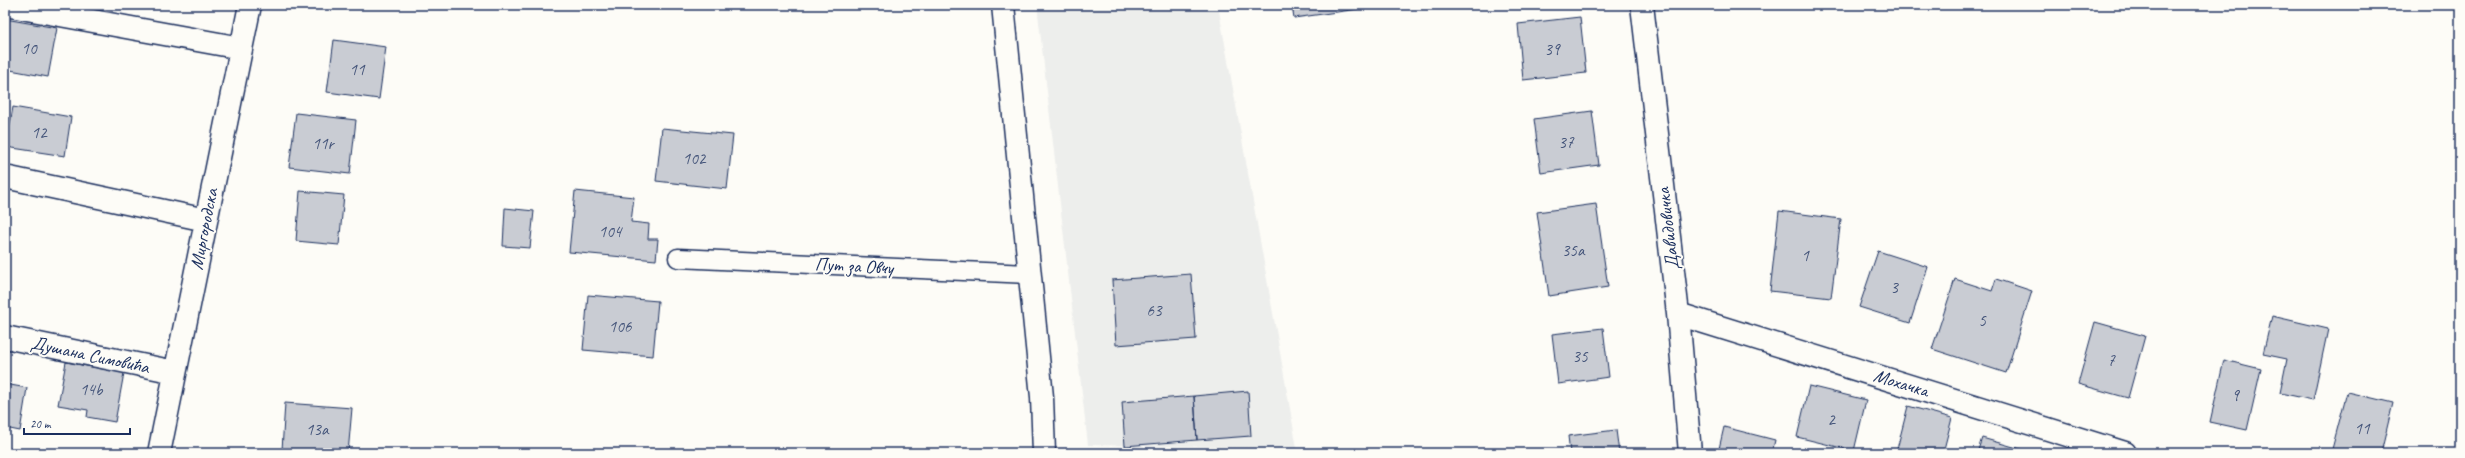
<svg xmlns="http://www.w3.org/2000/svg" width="2465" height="458" viewBox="0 0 2465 458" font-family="Caveat,sans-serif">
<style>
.built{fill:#edeeec}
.building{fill:#c9ccd3;stroke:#1b2f5e}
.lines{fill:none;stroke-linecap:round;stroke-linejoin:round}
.lane-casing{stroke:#1b2f5e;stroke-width:21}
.street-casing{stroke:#1b2f5e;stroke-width:25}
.secondary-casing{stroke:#1b2f5e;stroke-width:25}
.lane{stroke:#fdfcf7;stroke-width:18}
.street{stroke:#fdfcf7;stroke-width:22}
.secondary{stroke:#fdfcf7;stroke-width:22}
.labels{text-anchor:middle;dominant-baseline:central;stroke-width:4;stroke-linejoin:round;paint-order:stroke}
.number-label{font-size:17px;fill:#46567b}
.street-label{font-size:19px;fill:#1b2f5e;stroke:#fdfcf7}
</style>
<rect width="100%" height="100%" fill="#fdfcf7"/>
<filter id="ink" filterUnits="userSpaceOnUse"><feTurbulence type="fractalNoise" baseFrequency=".025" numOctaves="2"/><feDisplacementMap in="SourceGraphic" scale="8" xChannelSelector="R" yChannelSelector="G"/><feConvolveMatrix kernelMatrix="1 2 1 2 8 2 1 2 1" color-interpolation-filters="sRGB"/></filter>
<g filter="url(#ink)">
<path class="built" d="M1037,5H1218L1297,448L1088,445Z"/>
<path class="building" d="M467,5H505V9Z
M1292,5H1379L1380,6L1294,18Z
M1580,17L1586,73L1523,80L1518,24Z
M5,19L57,28L48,77L5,69Z
M334,40L386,47L379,99L327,92Z
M13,107L71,117L65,156L6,147Z
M1592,111L1599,165L1541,173L1534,119Z
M296,113L356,120L350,174L289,167Z
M662,128L733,135L727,189L656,181Z
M300,191L344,195L339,245L296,241Z
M575,191L634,197L631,222L649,224L648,239H658L656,260L569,252Z
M1596,204L1608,287L1549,296L1537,212Z
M505,208L534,211L530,248L503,246Z
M1779,211L1841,219L1831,298L1770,291Z
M1878,251L1928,267L1910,323L1859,307Z
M1191,274L1196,339L1116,345L1112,280Z
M1955,279L1992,291L1996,279L2032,291L2006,373L1932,349Z
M588,295L658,301L653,356L583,350Z
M2272,316L2328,329L2313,400L2280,393L2287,359L2263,354Z
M2095,322L2145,336L2128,398L2078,384Z
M1603,328L1609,377L1558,384L1552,334Z
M2224,360L2261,369L2247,430L2210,422Z
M66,362L124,373L115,422L87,417L88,410L58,405Z
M5,384L27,388L20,431L5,428Z
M1809,386L1866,400L1854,451L1797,437Z
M1248,391L1251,436L1197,440L1194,396Z
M2347,392L2393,403L2381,453H2331Z
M1194,396L1197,440L1125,446L1122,402Z
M285,403L352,408L348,453L282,450Z
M1908,406L1952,418L1943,453H1896Z
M1724,427L1775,440L1772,453H1718Z
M1616,430L1619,453H1570L1568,436Z
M1982,438L2035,453H1977Z"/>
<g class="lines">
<defs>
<path id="lane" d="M678,258L1030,274"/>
<path id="street" d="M5,5L241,48
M1642,5L1678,314L1690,453
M5,177L206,220
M1678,314L2125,453
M5,337L175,372
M159,453L250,5"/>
<path id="secondary" d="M1003,5L1042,397L1044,453"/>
</defs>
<use href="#lane" class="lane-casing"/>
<use href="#street" class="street-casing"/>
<use href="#secondary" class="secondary-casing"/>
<use href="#lane" class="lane"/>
<use href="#street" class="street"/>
<use href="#secondary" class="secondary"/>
</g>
</g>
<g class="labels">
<g class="number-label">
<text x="29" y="48">10</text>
<text x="1552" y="49">39</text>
<text x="357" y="69">11</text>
<text x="39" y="132">12</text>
<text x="1566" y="142">37</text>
<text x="323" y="143">11r</text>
<text x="694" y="158">102</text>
<text x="610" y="231">104</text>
<text x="1573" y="250">35a</text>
<text x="1805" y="255">1</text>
<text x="1894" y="287">3</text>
<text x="1154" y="310">63</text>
<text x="1982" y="320">5</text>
<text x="620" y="326">106</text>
<text x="1580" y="356">35</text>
<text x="2111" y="360">7</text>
<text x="91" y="389">14b</text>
<text x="2235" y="395">9</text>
<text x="1831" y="419">2</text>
<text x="2362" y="428">11</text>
<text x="317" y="429">13a</text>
</g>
<g class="street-label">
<text transform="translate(204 229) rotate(-79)">Миргородска</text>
<text transform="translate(1668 229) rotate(-97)">Давидовичка</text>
<text transform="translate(854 266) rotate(3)">Пут за Овчу</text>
<text transform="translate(90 355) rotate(12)">Душана Симовића</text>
<text transform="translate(1901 383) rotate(17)">Мохачка</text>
</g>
</g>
<rect width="2465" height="458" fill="none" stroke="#fdfcf7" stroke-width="20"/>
<rect x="10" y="10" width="2445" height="438" fill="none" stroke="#1b2f5e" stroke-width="1.5" filter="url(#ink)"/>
<path d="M24 428v6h106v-6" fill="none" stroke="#1b2f5e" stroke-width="2"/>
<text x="30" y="428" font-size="12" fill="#1b2f5e" stroke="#fdfcf7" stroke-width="3" paint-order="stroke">20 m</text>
</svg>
